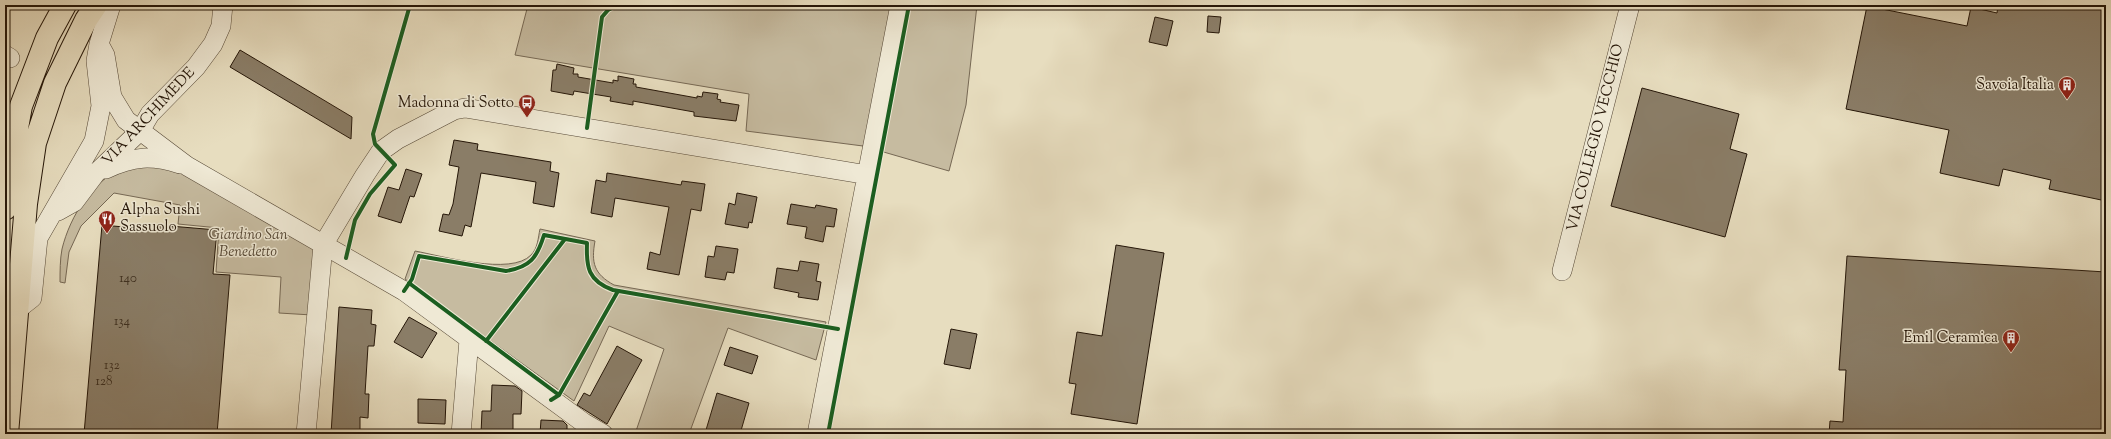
<svg xmlns="http://www.w3.org/2000/svg" width="2111" height="439" viewBox="0 0 2111 439" font-family="'Sorts Mill Goudy',serif">
<style>
.green{fill:#c6bba0;stroke:#766854}
.building{fill:#8a7d67;stroke:#251608}
.lines{fill:none;stroke-linecap:round;stroke-linejoin:round}
.minor-casing{stroke:#564836;stroke-width:20}
.major-casing{stroke:#251608;stroke-width:24}
.minor{stroke:#efe9d5;stroke-width:19}
.major{stroke:#e7ddbf;stroke-width:22}
.cycleway-casing{stroke:#efe9d5;stroke-width:6}
.cycleway{stroke:#1b5e20;stroke-width:4}
.labels{text-anchor:middle;dominant-baseline:central;stroke-width:3;stroke-linejoin:round;paint-order:stroke}
.number-label{font-size:13px;fill:#3e3020}
.poi-label{font-size:15px;fill:#251608;stroke:#efe9d5;text-anchor:end}
.street-label{font-size:15px;fill:#251608;stroke:#efe9d5}
.park-label{font-size:15px;font-style:italic;fill:#554836;stroke:#efe9d5}
</style>
<rect width="100%" height="100%" fill="#e7ddbf"/>
<filter id="stains"><feTurbulence type="fractalNoise" baseFrequency=".005" numOctaves="4"/><feColorMatrix values="0 0 0 0 .2 0 0 0 0 .09 0 0 0 0 .02 0 0 0 .5 -.17"/></filter>
<radialGradient id="worn" r=".72"><stop offset=".6" stop-color="#630" stop-opacity="0"/><stop offset="1" stop-color="#630" stop-opacity=".3"/></radialGradient>
<path class="green" d="M528,5H977L966,105L949,171L863,146L746,131L749,94L515,55Z
M162,162L315,247L312,315L279,313L281,277L216,272L219,228L178,224L180,205L114,193L81,226L69,252L65,283L60,282C60,272 60,259 62,249C70,216 93,179 126,167C137,163 151,164 162,162Z
M540,229L595,241C591,263 594,274 614,285L826,322L816,360L728,328L689,434H635L664,349L609,326L574,401L405,279L415,251C442,256 511,276 531,255C538,248 538,238 540,229Z"/>
<path class="building" d="M1998,5H2106V201L2049,189L2051,180L2003,169L1999,186L1940,173L1949,130L1846,109L1867,6L1967,26L1971,7L1997,13Z
M1208,16L1221,17L1219,33L1207,32Z
M1155,17L1173,21L1167,46L1149,42Z
M240,50L352,117L351,139L230,67Z
M557,64L574,68L573,74H578V77L613,83V80L618,81V76L634,79L633,84H636V87L697,98V96L702,97L703,92L718,94L717,99L721,100L720,102L739,105L736,121L694,116V112L633,101V105L610,101L611,97L574,91L573,95L551,91L553,70H556Z
M1642,88L1739,114L1730,149L1747,154L1725,237L1611,206Z
M454,140L478,144L477,150L551,162L550,171L559,173L554,207L533,203L536,182L481,173L471,227L465,225L462,236L439,231L443,214L449,215L453,204L459,167L449,165Z
M406,169L422,174L414,197L410,196L401,223L378,216L388,187L399,190Z
M607,173L681,185L682,181L705,184L701,211L691,209L679,275L647,269L650,252L660,255L669,207L615,198L612,217L591,213L596,180L606,182Z
M737,193L757,197L752,223L749,222L748,228L725,224L729,203L735,205Z
M791,204L815,208L816,205L837,209L834,227L826,226L823,242L805,238L807,227L787,224Z
M102,225L158,230V225L217,230L213,274L230,275L217,434H84Z
M1116,245L1164,253L1137,424L1071,414L1076,384L1069,383L1077,332L1102,336Z
M716,246L738,249L734,273L727,272L725,280L705,277L708,256L714,257Z
M1847,256L2106,272V434H1829L1830,421L1843,422L1846,370H1839Z
M800,261L819,264L816,281L821,282L818,300L798,297L799,293L774,288L777,268L798,271Z
M339,307L372,310L371,324L376,325L374,346H368L365,394H369L368,418L360,417V434H331Z
M409,317L437,333L422,358L394,342Z
M951,329L977,334L970,369L944,364Z
M617,346L642,360L607,424L577,405L584,393L590,396Z
M730,347L758,356L752,374L724,365Z
M492,385L515,386L522,391L521,414H513V434H481L482,411H491Z
M717,393L749,403L740,434H720L706,430Z
M418,399L446,400L445,424L418,423Z
M541,420L563,421L567,425V434H540Z"/>
<g class="lines">
<defs>
<path id="minor" d="M99,44L105,55L112,97L126,120L187,166L404,291L584,423L603,434
M5,55L10,58
M106,169C133,156 152,155 180,164
M58,211L74,202L95,174L140,131L150,114L196,67L213,44L221,26L223,5
M1562,271L1630,5
M18,309L32,298L38,238L94,141L101,106L96,61L99,44L111,5
M306,434L323,245L365,175L381,151L398,139L454,110L465,108L868,175
M461,434L469,340
M817,434L900,5"/>
<path id="major" d="M5,209L9,172L21,106L47,38L65,5
M7,434L26,204L35,143L55,83L86,20L96,5"/>
</defs>
<use href="#minor" class="minor-casing"/>
<use href="#major" class="major-casing"/>
<use href="#minor" class="minor"/>
<use href="#major" class="major"/>
<defs>
<path id="cycleway" d="M587,128L602,17L608,10L617,5
M346,258L355,220L370,194L395,165L375,144L373,134L410,5
M409,283L559,395
M404,291L412,279L419,256L506,271C530,267 537,258 544,235L587,243C586,267 588,281 613,290L838,329
M486,341L565,239
M551,400L559,395L618,291
M828,434L909,5"/>
</defs>
<use href="#cycleway" class="cycleway-casing"/>
<use href="#cycleway" class="cycleway"/>
</g>
<defs>
<symbol id="building-pin" viewBox="-11 -11 22 30"><path d="M0 17L-7.5 6A9.5 9.5 0 1 1 7.5 6Z" fill="#8f2418" stroke="#efe9d5"/><path d="M-4-6H4V6H1V3H-1V6H-4ZM-2.5-4.3h1.7v1.8h-1.7ZM.8-4.3h1.7v1.8H.8ZM-2.5-1h1.7V.8h-1.7ZM.8-1h1.7V.8H.8Z" fill="#fff"/></symbol>
<symbol id="bus-pin" viewBox="-11 -11 22 30"><path d="M0 17L-7.5 6A9.5 9.5 0 1 1 7.5 6Z" fill="#8f2418" stroke="#efe9d5"/><path d="M-5-6H5V4H4V6H2V4H-2V6H-4V4H-5ZM-3.5-4V0h7V-4ZM-3.5 1.2v1.5H-2V1.2ZM2 1.2v1.5H3.5V1.2Z" fill="#fff"/></symbol>
<symbol id="restaurant-pin" viewBox="-11 -11 22 30"><path d="M0 17L-7.5 6A9.5 9.5 0 1 1 7.5 6Z" fill="#8f2418" stroke="#efe9d5"/><path d="M-5-6h1v4h1v-4h1v4h1v-4h1v5L-1.5 .5V6h-2V.5L-5-1ZM5-6V6H3V1.5H1.5Q1.5-4 5-6Z" fill="#fff"/></symbol>
</defs>
<g fill-rule="evenodd">
<use href="#building-pin" x="2057" y="75" width="20" height="27"/>
<use href="#bus-pin" x="517" y="93" width="20" height="27"/>
<use href="#restaurant-pin" x="97" y="209" width="20" height="27"/>
<use href="#building-pin" x="2001" y="328" width="20" height="27"/>
</g>
<g class="labels">
<g class="number-label">
<text x="128" y="279">140</text>
<text x="122" y="322">134</text>
<text x="112" y="366">132</text>
<text x="104" y="382">128</text>
</g>
<g class="poi-label">
<text x="2054" y="85">Savoia Italia</text>
<text x="514" y="103">Madonna di Sotto</text>
<text x="120" y="210" text-anchor="start">Alpha Sushi<tspan x="120" dy="17">Sassuolo</tspan></text>
<text x="1998" y="338">Emil Ceramica</text>
</g>
<g class="street-label">
<text transform="translate(149 117) rotate(-47)">VIA ARCHIMEDE</text>
<text transform="translate(1596 138) rotate(-76)">VIA COLLEGIO VECCHIO</text>
</g>
<g class="park-label">
<text x="248" y="235">Giardino San<tspan x="248" dy="17">Benedetto</tspan></text>
</g>
</g>
<rect width="2111" height="439" fill="none" stroke="#e7ddbf" stroke-width="20"/>
<rect x="6" y="6" width="2099" height="427" fill="none" stroke="#251608" stroke-width="2"/>
<rect x="10" y="10" width="2091" height="419" fill="none" stroke="#251608"/>
<rect width="100%" height="100%" filter="url(#stains)"/>
<rect width="100%" height="100%" fill="url(#worn)"/>
</svg>
